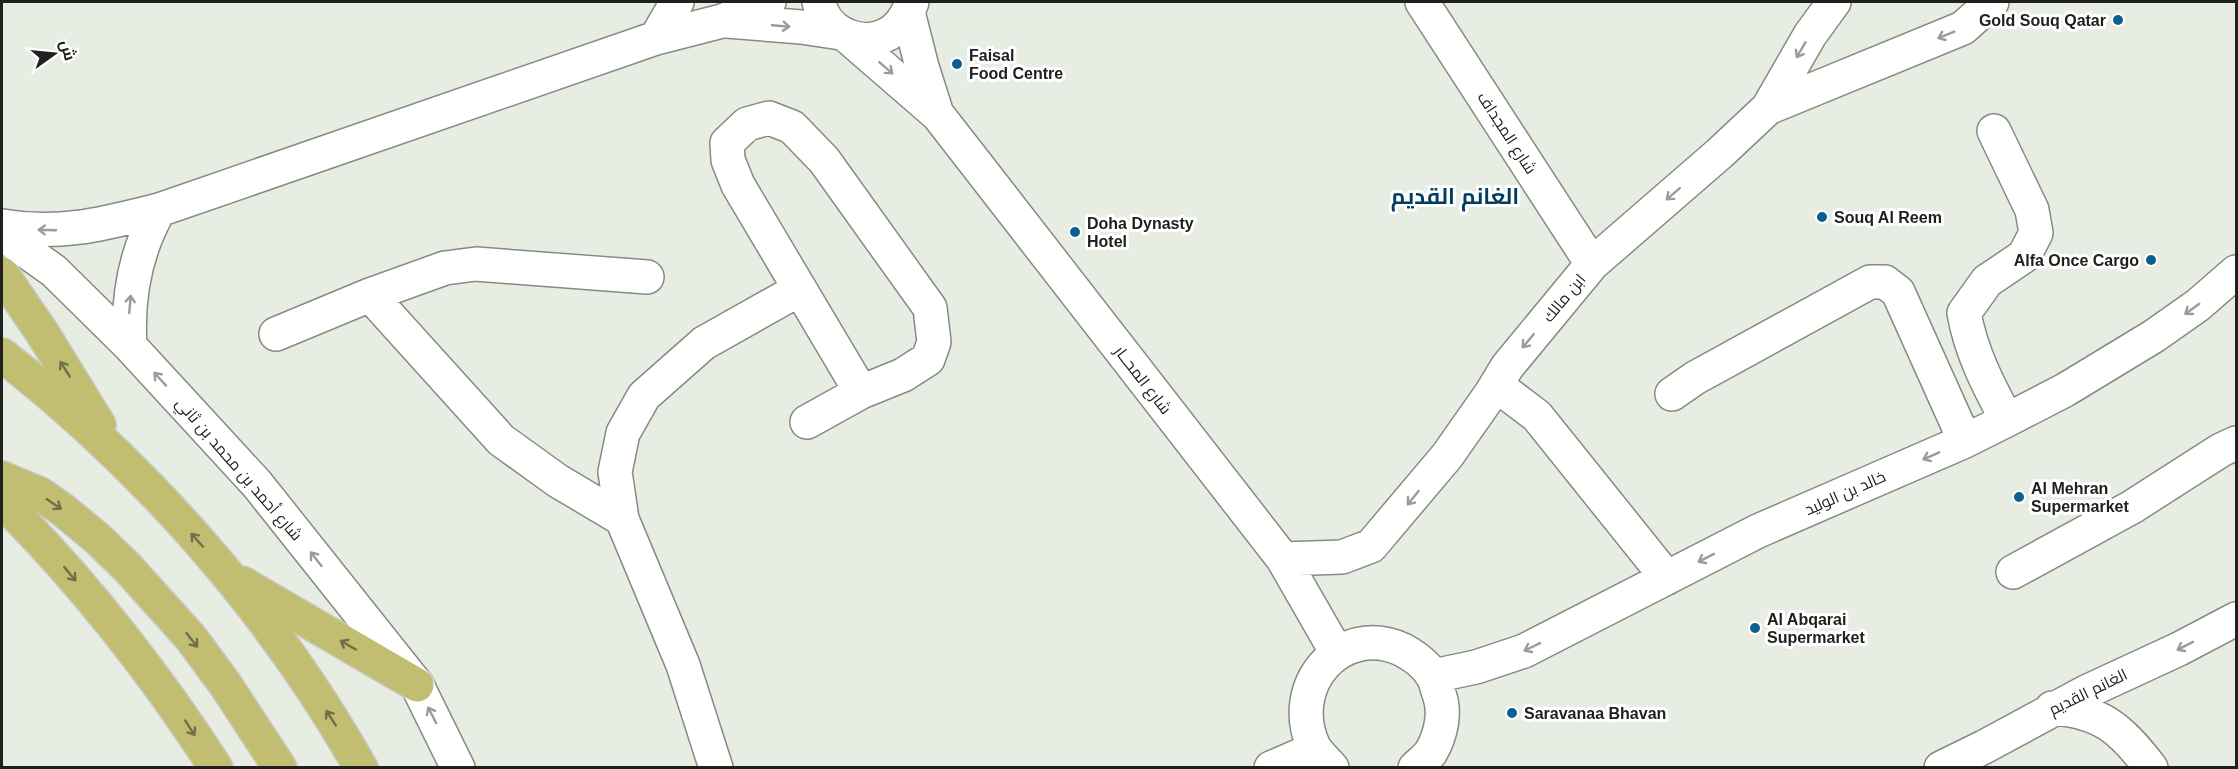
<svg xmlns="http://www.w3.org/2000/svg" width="2238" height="769" viewBox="0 0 2238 769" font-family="Helvetica,Cairo,sans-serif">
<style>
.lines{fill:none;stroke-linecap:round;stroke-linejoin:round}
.minor-casing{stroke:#868b82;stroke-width:36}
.major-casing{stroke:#c9cac9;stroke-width:36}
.minor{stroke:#fff;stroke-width:33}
.major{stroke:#c1be71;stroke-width:33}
.oneway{stroke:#9b9b9a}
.oneway2{stroke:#707048}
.poi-dot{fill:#0a6091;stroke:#fff;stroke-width:2}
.labels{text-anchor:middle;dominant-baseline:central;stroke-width:6;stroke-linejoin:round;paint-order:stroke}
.poi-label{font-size:16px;font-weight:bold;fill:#20211e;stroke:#fff;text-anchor:start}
.street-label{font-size:16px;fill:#20211e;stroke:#fff}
.district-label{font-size:22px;font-weight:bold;fill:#023c5e;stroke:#fff}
</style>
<rect width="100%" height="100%" fill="#e7ede3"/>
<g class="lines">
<defs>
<path id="minor" d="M819,2C825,35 867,51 894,30C904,22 908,12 912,2
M1422,2L1592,264
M908,12L922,67L936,111
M727,21L801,27L841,33
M848,37L938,115L1283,559L1337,653
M656,38L677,2
M1768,108L1963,28L1992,2
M1994,131L2032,210L2036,233L2024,256L1987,281L1964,313C1971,352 1988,385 2007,420
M2,226C60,236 103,224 159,210L656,38L722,21L769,2
M2,234L54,271L130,346L257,484L417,685L458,768
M370,295L501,440L558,481L622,519L683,665L716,768
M276,334L370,295L445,268L476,264L647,277
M130,346C127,299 135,252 159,210
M1496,385L1537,416L1667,578
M1672,394L1695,378L1870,282H1885L1898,292L1965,441
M807,422L861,392L903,375L928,359L934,342L930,308L824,160L792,127L769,118L747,124L727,143L728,160L738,185L861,392
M622,519L615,472L623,433L644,396L704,343L800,289
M1283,559L1342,557L1371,546L1447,456L1492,392L1507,367L1592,264L1720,153L1768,108L1810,35L1834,2
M2013,572L2132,507L2221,450L2236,443
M1433,676L1476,667L1524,651L1758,531L1965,441L2007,420L2065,390L2154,336L2198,305L2236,272
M2052,708C2102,711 2122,730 2151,768
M1271,768L1315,749
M1332,768C1326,761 1318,754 1314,747C1285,686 1341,621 1403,650C1414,656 1427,665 1433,677C1436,682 1437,689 1439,694C1446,712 1441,735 1431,752C1427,758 1420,763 1415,768
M1941,768L1984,747L2086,692L2179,649L2236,619"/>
<path id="major" d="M2,274L43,334L99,425
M2,355C145,467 271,609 361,768
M2,478L40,494L63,510L98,539L127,567L191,638L225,684L280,768
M2,501C82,581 154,672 216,768
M242,583L417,685"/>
</defs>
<use href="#minor" class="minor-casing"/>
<use href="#major" class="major-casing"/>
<use href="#minor" class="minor"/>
<use href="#major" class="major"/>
</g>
<defs><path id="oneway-shaft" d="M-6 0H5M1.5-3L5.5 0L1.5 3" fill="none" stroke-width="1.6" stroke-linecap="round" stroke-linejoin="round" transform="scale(1.5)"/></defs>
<g class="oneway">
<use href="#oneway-shaft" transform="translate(781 26) rotate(5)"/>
<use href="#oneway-shaft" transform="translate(1946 35) rotate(158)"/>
<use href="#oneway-shaft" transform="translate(1801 50) rotate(120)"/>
<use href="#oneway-shaft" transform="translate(886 68) rotate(41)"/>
<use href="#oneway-shaft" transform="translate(1673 194) rotate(139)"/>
<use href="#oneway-shaft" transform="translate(47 230) rotate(-178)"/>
<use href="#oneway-shaft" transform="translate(130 304) rotate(-85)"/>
<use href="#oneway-shaft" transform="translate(2192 309) rotate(144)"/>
<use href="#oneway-shaft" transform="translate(1528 341) rotate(130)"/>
<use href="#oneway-shaft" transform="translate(160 379) rotate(-133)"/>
<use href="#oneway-shaft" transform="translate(1931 456) rotate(156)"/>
<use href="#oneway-shaft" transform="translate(1413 498) rotate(129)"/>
<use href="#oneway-shaft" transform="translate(1706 558) rotate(153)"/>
<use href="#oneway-shaft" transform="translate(316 559) rotate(-128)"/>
<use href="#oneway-shaft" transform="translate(2185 646) rotate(153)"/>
<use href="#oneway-shaft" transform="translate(1532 647) rotate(154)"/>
<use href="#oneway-shaft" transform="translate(432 715) rotate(-117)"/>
</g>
<g class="oneway2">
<use href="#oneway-shaft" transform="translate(65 369) rotate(-122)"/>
<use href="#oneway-shaft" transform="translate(54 504) rotate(34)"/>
<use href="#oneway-shaft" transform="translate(197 540) rotate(-132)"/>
<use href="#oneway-shaft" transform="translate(70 574) rotate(50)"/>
<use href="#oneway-shaft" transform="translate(192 640) rotate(52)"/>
<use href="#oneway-shaft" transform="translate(348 645) rotate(-150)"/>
<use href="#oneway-shaft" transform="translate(331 718) rotate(-123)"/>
<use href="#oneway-shaft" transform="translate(190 728) rotate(57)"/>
</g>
<g class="poi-dot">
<circle cx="2118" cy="20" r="6"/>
<circle cx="957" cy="64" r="6"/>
<circle cx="1822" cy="217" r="6"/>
<circle cx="1075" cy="232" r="6"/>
<circle cx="2151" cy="260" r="6"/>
<circle cx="2019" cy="497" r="6"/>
<circle cx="1755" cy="628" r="6"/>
<circle cx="1512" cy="713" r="6"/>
</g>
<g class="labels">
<g class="poi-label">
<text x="2106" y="20" text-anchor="end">Gold Souq Qatar</text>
<text x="969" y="55">Faisal<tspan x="969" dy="18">Food Centre</tspan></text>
<text x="1834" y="217">Souq Al Reem</text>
<text x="1087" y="223">Doha Dynasty<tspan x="1087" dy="18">Hotel</tspan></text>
<text x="2139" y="260" text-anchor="end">Alfa Once Cargo</text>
<text x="2031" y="488">Al Mehran<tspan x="2031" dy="18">Supermarket</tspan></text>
<text x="1767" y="619">Al Abqarai<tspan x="1767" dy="18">Supermarket</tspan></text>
<text x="1524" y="713">Saravanaa Bhavan</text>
</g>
<g class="street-label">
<text transform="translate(1507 133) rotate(57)">شارع المجداف</text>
<text transform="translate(1564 298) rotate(-50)">ابن مالك</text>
<text transform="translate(1143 380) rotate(52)">شارع المحــار</text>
<text transform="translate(239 469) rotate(49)">شارع أحمد بن محمد بن ثاني</text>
<text transform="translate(1845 493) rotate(-24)">خالد بن الوليد</text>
<text transform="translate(2088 692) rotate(-26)">الغانم القديم</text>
</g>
<g class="district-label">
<text x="1455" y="196">الغانم القديم</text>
</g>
</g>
<rect width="2238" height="769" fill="none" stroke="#20211e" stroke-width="6"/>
<g transform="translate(54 54) rotate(75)" stroke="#ffffff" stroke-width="4.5" paint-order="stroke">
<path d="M0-4.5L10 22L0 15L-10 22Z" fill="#20211e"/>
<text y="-9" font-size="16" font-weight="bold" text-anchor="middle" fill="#20211e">ش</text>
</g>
</svg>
